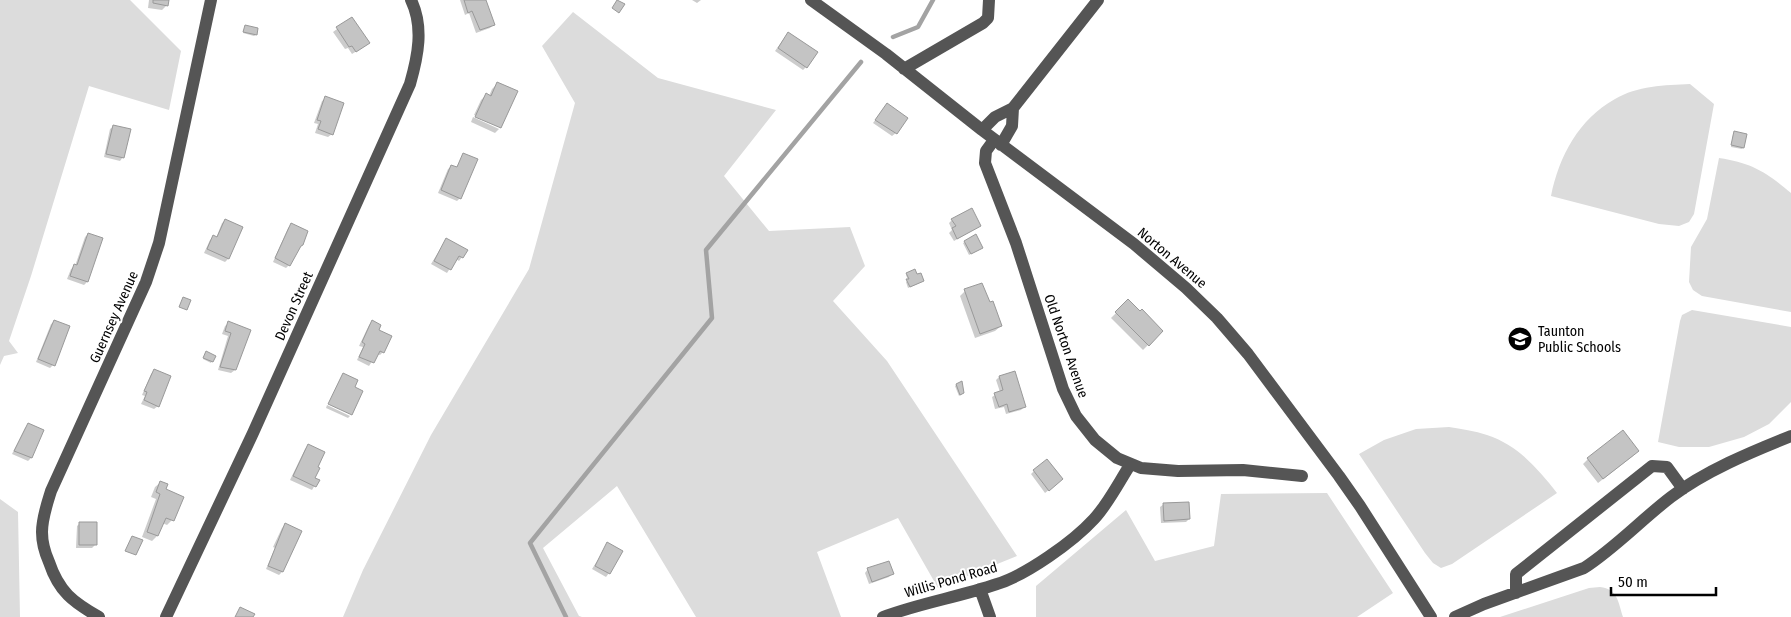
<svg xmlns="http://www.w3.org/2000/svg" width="1791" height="617" viewBox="0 0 1791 617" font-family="'Fira Sans Condensed',sans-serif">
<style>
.green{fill:#dcdcdc}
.shadow{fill:#0003}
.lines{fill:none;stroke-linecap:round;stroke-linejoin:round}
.stream{stroke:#a3a3a3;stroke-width:4.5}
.building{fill:#c4c4c4;stroke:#999}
.minor{stroke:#555;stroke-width:12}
.labels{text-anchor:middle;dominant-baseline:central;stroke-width:4;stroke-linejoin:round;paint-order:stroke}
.street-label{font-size:14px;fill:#000;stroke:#fff}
.poi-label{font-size:14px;fill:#000;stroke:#fff;text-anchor:start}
</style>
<rect width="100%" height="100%" fill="#fff"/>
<path class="green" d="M0,0H130L181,51L169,110L89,86L31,276L9,341L18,353L4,356L0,365Z
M573,12L658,78L776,110L724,176L769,231L850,227L865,266L833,301L887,361L1017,556L938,588L898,518L817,552L841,617H696L617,486L543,548L579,616L582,617H343L363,570L431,435L529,269L575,103L542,46Z
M1690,84L1714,104L1694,214L1689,222L1679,226L1659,224L1551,196C1559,156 1579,119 1615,99C1637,86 1665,85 1690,84Z
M1719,158C1752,163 1766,172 1791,193V312L1702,296L1693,290L1689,282L1691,247L1707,219Z
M1692,310L1791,327V402L1769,424L1744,437L1709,447H1679L1658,442L1680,321L1682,315Z
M1449,427C1461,429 1475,431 1487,435C1518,445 1538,469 1557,493L1452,564L1441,568L1433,563L1425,553L1359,454L1384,440L1416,429Z
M1327,493L1393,593L1357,617H1036V586L1126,510L1155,561L1214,546L1221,494Z
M0,499L18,512L20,617H0Z
M1600,587C1618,589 1618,602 1623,617H1500L1589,588Z"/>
<path class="shadow" d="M149,0H169L167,5L162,10L148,8Z
M460,0H485L494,24L490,28L476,33L469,13L465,15Z
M692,0H701L697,3Z
M352,18L365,46L352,54L348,48L345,49L333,32Z
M245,27L256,35L254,36L243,33Z
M785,37L806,67L803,70L775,51Z
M498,83L516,92L499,128V126L474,115L481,100L486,95L489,96L492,89Z
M326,98L332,134L328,137L315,133L318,124L314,123L322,101Z
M884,108L896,133L892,136L873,123Z
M473,117L499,129L495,133L471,122Z
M114,126L123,157L120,161L104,157L110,129Z
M1733,134L1743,148L1742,149L1731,147Z
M463,155L460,198L457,201L438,193L448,169L452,166L456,168Z
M226,220L242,227L228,259L225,262L204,253L210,240L213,237L216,238L222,223Z
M952,220L980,226L954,241L949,233L952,230L949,223Z
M291,225L289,265L286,268L273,262L288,228Z
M88,234L87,282L84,285L67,279L71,269L75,266L85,237Z
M446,240L462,257L459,261L456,259L447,273L431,264Z
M965,242L981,249L969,255L963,243Z
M907,274L922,282L908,288L906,282L908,280L906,275Z
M965,291L1001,326L995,331L975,338L960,296Z
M1128,301L1162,331L1143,350L1111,318Z
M55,321L53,365L50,368L36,362L51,324Z
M372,322L377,331L383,352L380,355L377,354L369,366L357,360L363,347L359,346L369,325Z
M229,323L249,331L235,370L231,373L218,370L228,336L222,334L225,326Z
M206,354L214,356L211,363L203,359Z
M154,371L158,406L154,409L141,404L145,396L142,395L151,374Z
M999,377L1025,406L1021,410L1006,414L1004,407L995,409L992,397L1000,392L996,380Z
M956,385L963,393L962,394L959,396L955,386Z
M327,405L350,416L348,418L326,408Z
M28,425L42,431L31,458L28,461L12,454L25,428Z
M308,446L314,478L318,480L312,490L290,480L305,449Z
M1633,456L1598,483L1583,464L1588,459Z
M1034,471L1059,482L1045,493L1031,474Z
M161,482L172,520L167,525L162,523L157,536L152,541L142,537L156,499L151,497L155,487Z
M1164,504L1189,519L1186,522L1161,523L1160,507Z
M80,523L95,545L92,548H76L77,526Z
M285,525L300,532L282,572L279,575L266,569L275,548L273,547L282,528Z
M608,544L609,573L606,577L592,569Z
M868,569L892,573L889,577L869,584L865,573Z"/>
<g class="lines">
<path class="stream" d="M893,37L918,27L933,0
M566,617L530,543L712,318L706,250L861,62"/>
</g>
<path class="building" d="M153,0H169L168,6L153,3Z
M464,0H486L495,25L480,30L472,11L468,13Z
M617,0L625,4L619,13L612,8Z
M352,17L370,43L356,52L352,46L349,47L336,27Z
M245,25L258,28L257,35L243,32Z
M788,32L818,52L807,68L778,48Z
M497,82L518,91L501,128L475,117L486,93L491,96Z
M325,96L344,103L333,135L318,129L321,121L317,120Z
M887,103L908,118L897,134L875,120Z
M113,125L131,129L124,158L106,154Z
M1734,131L1747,134L1744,148L1731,145Z
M463,153L478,159L461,199L441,190L451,165L457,167Z
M972,208L981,226L957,239L952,228L956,226L951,219Z
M225,219L243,227L229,259L207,249L213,235L217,237Z
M291,223L308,231L303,245L301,246L290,266L275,258Z
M88,233L103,238L88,282L70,276L74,264L77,265Z
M976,234L983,248L971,254L964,241Z
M446,238L468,250L463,258L459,256L451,270L434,261Z
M915,269L917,274L921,273L924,281L910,287L906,279H909L906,273Z
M982,283L990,302L993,301L1002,326L980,334L964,289Z
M183,297L191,300L187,310L179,307Z
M1128,299L1140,311L1142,309L1163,331L1149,346L1115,312Z
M54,320L70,326L55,366L38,359Z
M372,320L381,325L379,330L392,336L384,353L380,351L374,363L359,357L365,344L362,342Z
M228,321L251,330L236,370L220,367L231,333L225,331Z
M206,351L216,356L213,362L203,358Z
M154,369L171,376L159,407L144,400L147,392L144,391Z
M1015,371L1026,407L1009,412L1007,404L999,407L994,393L1003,390L999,376Z
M343,373L358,380L355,387L363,391L352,415L328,404Z
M962,381L964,393L960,395L956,384Z
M28,423L44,430L32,458L14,451Z
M1623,430L1639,451L1603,479L1587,458Z
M308,444L325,452L318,467L320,468L315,478L320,480L316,487L293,476Z
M1047,459L1063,479L1049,491L1033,470Z
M160,481L168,484L166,489L184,497L174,521L166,518L158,536L147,532L160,494L156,492Z
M1189,502L1190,519L1164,521L1163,503Z
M79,522H97V545H79Z
M285,523L302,531L283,572L268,566Z
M132,536L143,540L136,555L125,551Z
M607,542L623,551L610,574L595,566Z
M889,561L894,574L872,582L867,568Z
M240,607L255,614L253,617H235Z"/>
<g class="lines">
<path class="minor" d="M811,0L886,54L982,130L1134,244L1186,288L1217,318L1248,354L1339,476L1360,506L1431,617
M904,69L983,23L988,18L989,0
M1013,108L1098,0
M982,130L995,117L1013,108L1012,126L1001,145
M994,140L986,151L985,163L1016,243L1063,389L1076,416L1095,440L1117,458L1141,468L1178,471L1243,470L1302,476
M980,589L990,617
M1516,593V574L1652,466L1667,467L1683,489
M99,617C73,602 59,592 49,562C45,553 42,543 42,532C42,518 47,504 51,491L146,282L159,243L211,0
M166,617L253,433L410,84C418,56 424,27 411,0
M883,617C920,603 959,597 997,584C1026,575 1073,542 1094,519C1108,504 1119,482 1130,465
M1455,617L1484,604L1584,568C1615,548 1641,520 1671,497C1705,471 1751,452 1791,436"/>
</g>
<defs>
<symbol id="school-disc" viewBox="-11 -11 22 22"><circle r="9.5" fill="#000" stroke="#fff"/><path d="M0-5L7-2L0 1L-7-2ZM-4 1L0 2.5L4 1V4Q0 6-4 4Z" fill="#fff"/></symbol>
</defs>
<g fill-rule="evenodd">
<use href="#school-disc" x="1506" y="325" width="28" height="28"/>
</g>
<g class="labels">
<g class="street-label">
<text transform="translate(1172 258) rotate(40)">Norton Avenue</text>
<text transform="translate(294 306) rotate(-66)">Devon Street</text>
<text transform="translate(114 317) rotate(-66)">Guernsey Avenue</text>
<text transform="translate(1066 346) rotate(71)">Old Norton Avenue</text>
<text transform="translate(951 580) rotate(-16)">Willis Pond Road</text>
</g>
<g class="poi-label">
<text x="1538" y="331">Taunton<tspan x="1538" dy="16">Public Schools</tspan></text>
</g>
</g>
<path d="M1611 587v8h105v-8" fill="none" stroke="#000000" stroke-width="2.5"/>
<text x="1618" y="587" font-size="15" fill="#000000" stroke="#ffffff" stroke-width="4" paint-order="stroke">50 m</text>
</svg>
